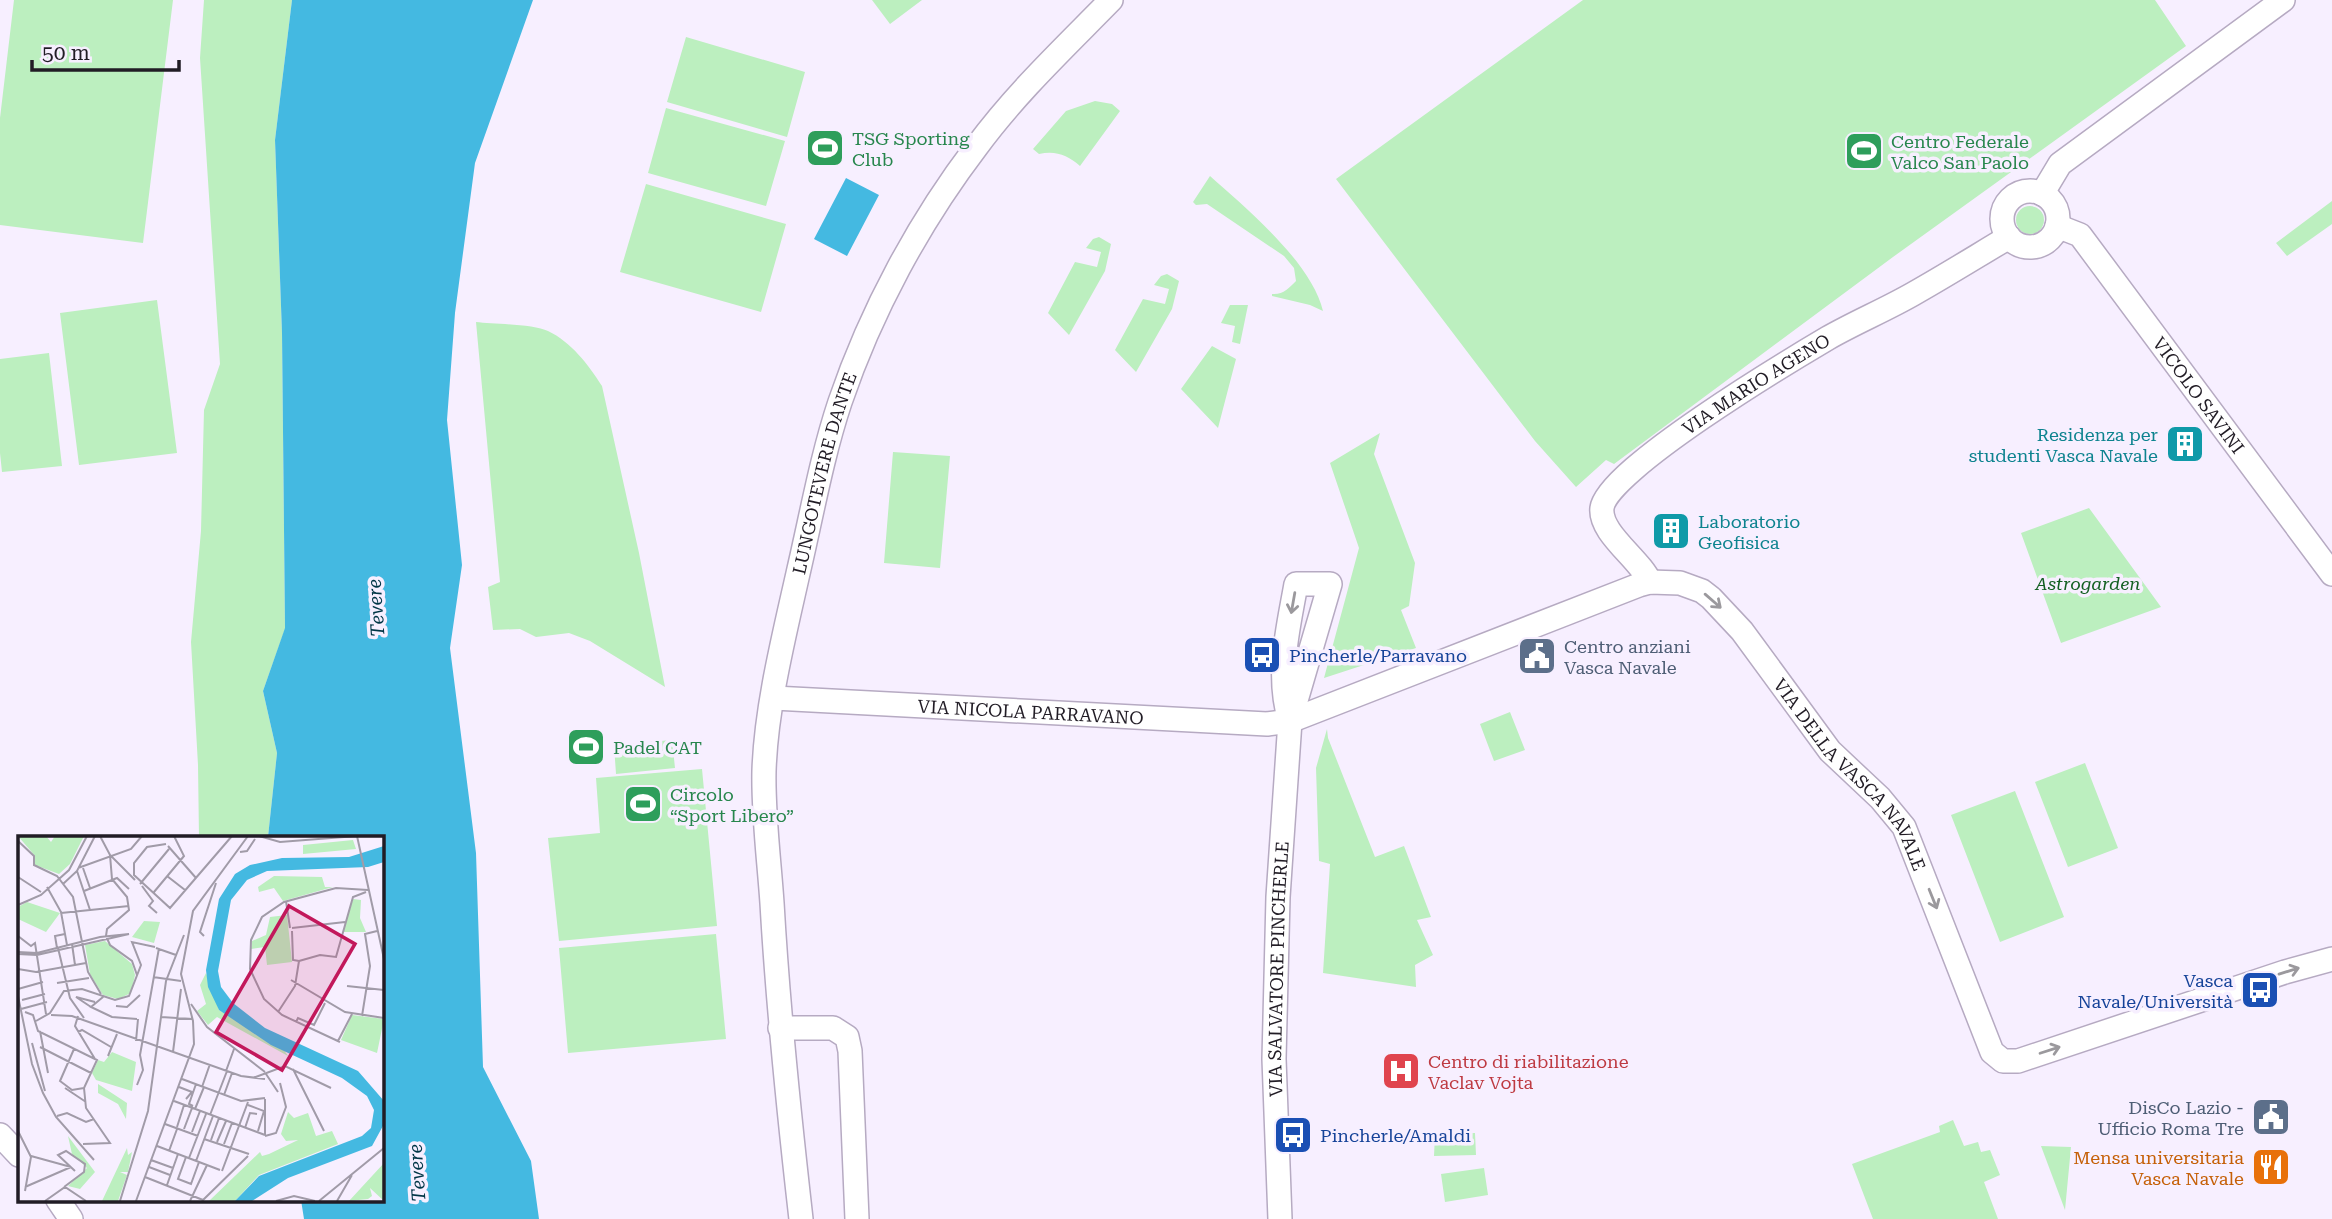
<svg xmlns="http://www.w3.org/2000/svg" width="2332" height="1219" viewBox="0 0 2332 1219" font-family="'Roboto Serif',serif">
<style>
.green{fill:#bcefbf}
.water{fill:#44b9e1}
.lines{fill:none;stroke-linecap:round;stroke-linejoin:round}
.street-casing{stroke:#b6aac2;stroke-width:26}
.street{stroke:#fff;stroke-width:23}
.oneway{stroke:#9b999d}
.labels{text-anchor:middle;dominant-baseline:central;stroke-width:7;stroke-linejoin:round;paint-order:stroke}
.leisure-label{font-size:18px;fill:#27864d;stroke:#f7efff;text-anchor:start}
.street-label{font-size:18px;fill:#211c25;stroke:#f7efff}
.culture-label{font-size:18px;fill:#0d838f;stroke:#f7efff;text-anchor:end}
.park-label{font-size:18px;font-style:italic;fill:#135f22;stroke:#f7efff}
.service-label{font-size:18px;fill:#4e5e75;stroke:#f7efff;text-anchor:start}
.transit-label{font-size:18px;fill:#164399;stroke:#f7efff;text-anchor:start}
.health-label{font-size:18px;fill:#be3a42;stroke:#f7efff;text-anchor:start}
.food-label{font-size:18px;fill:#c56008;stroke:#f7efff;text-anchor:end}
.water-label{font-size:19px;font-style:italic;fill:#003546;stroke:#f7efff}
.inset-road{fill:none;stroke:#a19ba8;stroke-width:2}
.view{fill:#c2185b;fill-opacity:0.15;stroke:#c2185b;stroke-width:3.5}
.inset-edge{fill:none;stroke:#211c25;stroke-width:3.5}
</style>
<rect width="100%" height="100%" fill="#f7efff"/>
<path class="green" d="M14,0H173L143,243L0,225V118Z
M204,0H292L275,140L282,333L285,629L263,691L277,753L268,837L199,838L198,765L191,642L201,531L204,410L220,364L200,58Z
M872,0H922L890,24Z
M1583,0H2155L2186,46L1893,257L1614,464L1606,460L1576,487L1535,441L1336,179Z
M686,37L805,72L787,137L667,102Z
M1095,101L1112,104L1120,111L1080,166C1068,155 1055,150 1039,154L1033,149L1066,111Z
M666,108L785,141L766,206L648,173Z
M1210,176C1246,208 1312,263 1323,311L1310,305L1272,296V294C1283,295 1289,288 1296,281L1294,268L1284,256L1207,204L1196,205L1193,202Z
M646,184L786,224L761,312L620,272Z
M2332,201V224L2287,256L2276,243Z
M2016 220a14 14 0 1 1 28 0a14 14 0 1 1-28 0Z
M1099,237L1111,244L1105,271L1069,335L1048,313L1075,262L1097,267L1101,252L1086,248L1093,239Z
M1167,274L1179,281L1172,309L1136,372L1115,350L1143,299L1165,304L1169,289L1154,285L1161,276Z
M157,300L177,453L79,465L60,313Z
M1230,305H1248L1240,344L1232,342L1235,326L1221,323Z
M476,322C493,324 534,324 548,331C571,342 588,364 602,386L639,553L665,687L590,641L569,633L536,637L520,629L493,630L488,587L500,582Z
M1212,346L1236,359L1218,428L1181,389Z
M49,353L62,466L2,472L0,453V359Z
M1380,433L1374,454L1415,563L1409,606L1401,610L1416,648L1324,678L1359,548L1330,463Z
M893,452L950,456L940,568L884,563Z
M2089,508L2161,607L2061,643L2021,533Z
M1510,712L1525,750L1494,761L1480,724Z
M1327,729L1328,738L1375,857L1404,846L1431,917L1417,920L1433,955L1415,965L1416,987L1323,973L1330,864L1319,861L1316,768Z
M672,740L675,768L616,774L614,745Z
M2085,763L2118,848L2068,867L2035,782Z
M702,769L717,926L559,941L548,838L600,833L596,778Z
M2015,791L2064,917L2000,942L1951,815Z
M716,934L726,1039L568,1053L559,948Z
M1953,1120L1964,1146L1978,1142L1981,1152L1990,1150L2000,1175L1984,1182L1998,1219H1873L1852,1164L1940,1132L1939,1126Z
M1475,1133L1476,1155L1434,1156L1435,1134Z
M2041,1146L2071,1147L2065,1210Z
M1484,1168L1488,1195L1445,1202L1441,1174Z"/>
<path class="water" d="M292,0H533L475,163L455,313L447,420L462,565L450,648L476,853L483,1067L531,1161L539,1219H304L301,1200H382V838L268,837L277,753L263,691L285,628L282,333L275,140Z
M846,178L879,195L847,256L814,239Z"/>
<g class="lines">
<defs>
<g id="street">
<circle cx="2030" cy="219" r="28"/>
<path d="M2042,194L2060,164L2283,0"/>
<path id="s1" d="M2057,226L2080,235L2332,574"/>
<path id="s2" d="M1650,582C1640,559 1599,533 1602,508C1607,470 1789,361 1828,338C1856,322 1885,310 1913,294C1945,276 1977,256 2009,237"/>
<path id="s3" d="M774,698L1267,724L1290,721L1639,585L1650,582L1680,583L1702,591L1711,598L1742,631L1830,751L1880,798L1904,827L1992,1052L2003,1061H2018L2285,972L2332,959"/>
<path d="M780,1028H833L847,1037L850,1051L857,1219"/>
<path d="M0,1135L19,1155"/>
<path d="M58,1200L71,1219"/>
<path id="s4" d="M801,1219C789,1114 778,1009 772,903C769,859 763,814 764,771C766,706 785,632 799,569C812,513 822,456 840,402C871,311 919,222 977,146C1016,93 1065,47 1111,0"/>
<path id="s5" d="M1280,1219L1274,1059L1278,897L1290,721L1330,584H1296C1288,630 1276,674 1290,721"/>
</g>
</defs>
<use href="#street" class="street-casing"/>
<use href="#street" class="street"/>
</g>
<defs><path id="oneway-shaft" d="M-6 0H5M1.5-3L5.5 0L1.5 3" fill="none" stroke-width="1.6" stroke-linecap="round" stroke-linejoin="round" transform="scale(1.75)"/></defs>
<g class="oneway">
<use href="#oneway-shaft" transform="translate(1713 601) rotate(41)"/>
<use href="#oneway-shaft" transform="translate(1293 603) rotate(100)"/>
<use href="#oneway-shaft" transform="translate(1933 899) rotate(68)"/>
<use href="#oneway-shaft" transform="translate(2289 971) rotate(-17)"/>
<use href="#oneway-shaft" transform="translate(2050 1050) rotate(-18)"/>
</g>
<defs>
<symbol id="stadium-square" viewBox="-11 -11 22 22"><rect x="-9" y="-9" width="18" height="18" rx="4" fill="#2e9e5b" stroke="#f7efff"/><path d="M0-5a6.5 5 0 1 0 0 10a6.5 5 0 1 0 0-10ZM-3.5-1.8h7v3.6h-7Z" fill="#fff"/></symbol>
<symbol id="building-square" viewBox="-11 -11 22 22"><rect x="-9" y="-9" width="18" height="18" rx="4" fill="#0f9aa8" stroke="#f7efff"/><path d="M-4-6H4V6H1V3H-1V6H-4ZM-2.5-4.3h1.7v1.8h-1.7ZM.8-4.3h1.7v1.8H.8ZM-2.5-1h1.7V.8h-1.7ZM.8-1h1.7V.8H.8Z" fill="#fff"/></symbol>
<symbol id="bus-square" viewBox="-11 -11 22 22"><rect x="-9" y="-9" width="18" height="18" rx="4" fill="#1a4fb4" stroke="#f7efff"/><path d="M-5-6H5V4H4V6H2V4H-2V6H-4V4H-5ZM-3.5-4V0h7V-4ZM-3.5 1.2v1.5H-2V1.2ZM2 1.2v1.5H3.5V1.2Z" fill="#fff"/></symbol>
<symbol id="civic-square" viewBox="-11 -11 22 22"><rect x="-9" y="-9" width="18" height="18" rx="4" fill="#5c6f8a" stroke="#f7efff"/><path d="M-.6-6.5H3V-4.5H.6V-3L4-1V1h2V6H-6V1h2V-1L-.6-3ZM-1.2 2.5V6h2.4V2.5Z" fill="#fff"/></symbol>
<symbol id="hospital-square" viewBox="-11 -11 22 22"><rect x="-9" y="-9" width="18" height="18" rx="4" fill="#e0444e" stroke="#f7efff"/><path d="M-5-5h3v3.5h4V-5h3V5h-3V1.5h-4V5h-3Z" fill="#fff"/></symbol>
<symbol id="restaurant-square" viewBox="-11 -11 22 22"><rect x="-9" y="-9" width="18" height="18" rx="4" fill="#e8710a" stroke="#f7efff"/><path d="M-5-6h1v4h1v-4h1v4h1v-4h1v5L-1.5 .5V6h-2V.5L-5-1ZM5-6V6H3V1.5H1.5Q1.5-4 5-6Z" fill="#fff"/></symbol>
</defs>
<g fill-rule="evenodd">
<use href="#stadium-square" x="803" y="126" width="44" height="44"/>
<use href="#stadium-square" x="1842" y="129" width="44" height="44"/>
<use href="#building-square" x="2163" y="422" width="44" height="44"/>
<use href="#building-square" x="1649" y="509" width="44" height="44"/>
<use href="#bus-square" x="1240" y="633" width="44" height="44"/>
<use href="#civic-square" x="1515" y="634" width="44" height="44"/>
<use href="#stadium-square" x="564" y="725" width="44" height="44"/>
<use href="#stadium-square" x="621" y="782" width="44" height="44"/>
<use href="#bus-square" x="2238" y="968" width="44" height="44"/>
<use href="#hospital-square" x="1379" y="1049" width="44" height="44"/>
<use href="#civic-square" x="2249" y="1095" width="44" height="44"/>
<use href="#bus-square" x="1271" y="1113" width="44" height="44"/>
<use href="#restaurant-square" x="2249" y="1145" width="44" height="44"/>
</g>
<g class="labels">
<g class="leisure-label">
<text x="852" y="138">TSG Sporting<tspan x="852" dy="21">Club</tspan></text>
<text x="1891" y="141">Centro Federale<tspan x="1891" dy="21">Valco San Paolo</tspan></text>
<text x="613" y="747">Padel CAT</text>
<text x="670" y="794">Circolo<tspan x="670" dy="21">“Sport Libero”</tspan></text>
</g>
<g class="street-label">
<text stroke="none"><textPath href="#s2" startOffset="290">VIA MARIO AGENO</textPath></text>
<text stroke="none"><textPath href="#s1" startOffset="224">VICOLO SAVINI</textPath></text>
<text stroke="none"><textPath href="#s4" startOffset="754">LUNGOTEVERE DANTE</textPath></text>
<text stroke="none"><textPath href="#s3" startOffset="257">VIA NICOLA PARRAVANO</textPath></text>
<text stroke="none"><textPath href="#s3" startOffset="1194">VIA DELLA VASCA NAVALE</textPath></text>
<text stroke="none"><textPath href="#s5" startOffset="250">VIA SALVATORE PINCHERLE</textPath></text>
</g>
<g class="culture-label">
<text x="2158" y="434">Residenza per<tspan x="2158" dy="21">studenti Vasca Navale</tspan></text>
<text x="1698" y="521" text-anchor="start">Laboratorio<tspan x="1698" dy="21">Geofisica</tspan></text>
</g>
<g class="park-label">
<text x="2088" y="583">Astrogarden</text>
</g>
<g class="service-label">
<text x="1564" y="646">Centro anziani<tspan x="1564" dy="21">Vasca Navale</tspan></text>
<text x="2244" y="1107" text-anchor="end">DisCo Lazio -<tspan x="2244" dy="21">Ufficio Roma Tre</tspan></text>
</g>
<g class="transit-label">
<text x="1289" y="655">Pincherle/Parravano</text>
<text x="2233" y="980" text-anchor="end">Vasca<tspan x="2233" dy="21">Navale/Università</tspan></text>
<text x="1320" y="1135">Pincherle/Amaldi</text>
</g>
<g class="health-label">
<text x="1428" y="1061">Centro di riabilitazione<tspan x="1428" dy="21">Vaclav Vojta</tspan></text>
</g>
<g class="food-label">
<text x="2244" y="1157">Mensa universitaria<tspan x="2244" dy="21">Vasca Navale</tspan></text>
</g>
<g class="water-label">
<text transform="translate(376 608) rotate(-94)">Tevere</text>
<text transform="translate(417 1173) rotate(-94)">Tevere</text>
</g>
</g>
<g transform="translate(18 836)">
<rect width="366" height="366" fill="#f7efff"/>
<path d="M0,0H28L33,6L37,0H66L52,28L41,38L17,29V20ZM335,4L338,13L285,18V9ZM256,40L304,41L307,51H315L265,65L256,52L241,56L240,51ZM335,63L343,64L342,82L348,96H325ZM9,66L42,77L28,96L0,83V71ZM269,79L274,126L249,129L247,111L233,113L234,105L248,99L252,81ZM126,85L142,86L136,107L114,101ZM87,105L114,128L117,139L113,157L100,163L85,159L72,138L67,109ZM188,137L201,174L264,211L270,220L199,181L190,189L179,175L188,168L182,149ZM334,179L366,183L359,217L323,204ZM94,216L118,226L114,255L78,244L74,237L80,224L86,226ZM80,248L109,267L108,283L100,268L80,257ZM270,276L276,282L290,277L298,300L314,295L320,308L241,339L217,365H191L242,316L244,320L251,318L280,304L268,305L263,298ZM50,300L77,336L62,353L50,350L69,332L54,318ZM109,312L110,319L114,316L110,336H102L109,339L100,365H84ZM366,327V365L352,352L354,360L350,363L331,365Z" fill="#bcefbf"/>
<path d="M366,10V26L350,31L249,35L229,44L213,64L200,135L203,151L215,167L247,192L340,235L366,265V288L354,310L270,342L234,365H217L241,340L344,300L353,292L356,274L349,260L324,242L253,209L201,174L190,151L188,134L201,63L217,38L232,29L264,22L331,21Z" fill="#44b9e1"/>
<path class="inset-road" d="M82,0L92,19L117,44M241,0L262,6L339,0M339,0L366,123M0,5L16,20V29L39,40L55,61L70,136L83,158M148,8L129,11L116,27V39L152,72L214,0M150,10L178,42M222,16L229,15L237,3M60,32L113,13L124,0M65,32L72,52M59,35L72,74M149,40L167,54M0,41L23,56M45,48L59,35L77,0M122,48L151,13M124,50L135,65L131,70L139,77M29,51L43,76L49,109M66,55L99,42L111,53M136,56L166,20L156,0M268,65L272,92M0,69L23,59L51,34L69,0M43,77L111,70M274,92L327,86M274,95L275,124L281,125M0,100L13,110L17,107L28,178M88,100L89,93L111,74L109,61L94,43L92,19M88,100L92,109L114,125L119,139M186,100L182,96L198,47M54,108L57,129M39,112L37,100L47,98M40,112L52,162L66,182M138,112L158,119M0,116L19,117L82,101L111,98L19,119L0,118M281,125L302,119L318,121L335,61L348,56M0,133L18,136L68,127M135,141L163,145M273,144L327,176L366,182M39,147L71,142M329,150L366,154M0,153L25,146M0,160L14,228L25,257L38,281L76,324M85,161L73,171L94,181L119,183M4,164L27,158M173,168L189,191L247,236M98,170L109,171L122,159M73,171L58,161L77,166M3,173L29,166M7,176L15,179L20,195L79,224L66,252M260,176L277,150L281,125M33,179L54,180L223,240L247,243M60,180L57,190L77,223M344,180L352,130L347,98L359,95M143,181L175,183M18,185L32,177L46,155L64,153L97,164L111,160L123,129L114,106L137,111M278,186L280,182L296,189L307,167M22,195L30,237M60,196L64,194L93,211M118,205L120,183M320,205L334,178M322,206L264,179L246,163L232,133L233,104L244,81L266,66L318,52L350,54M14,207L27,255M22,211L73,237M56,213L42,245L54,254L66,252M155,216L163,153M90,220L99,198M275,233L306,295M208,235L216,213M248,238L260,256M235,242L267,230L313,252M164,243L223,265L247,262M119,249L125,234L122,219L141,112M161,251L174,256L168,263M184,251L192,228M47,252L68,266M206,259L214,237M247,263V299M156,265L247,299M230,269L246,275L240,295M175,270L171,268L178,248M177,273L186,251M192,279L209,235M39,280L49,277L68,286L76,283M147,288L180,300M159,291L166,269M227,292L232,277L239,278M166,293L174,272M0,295L13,321L7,355M174,296L182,275M247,300L258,297L268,271L262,247M186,303L231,318M193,304L201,282M199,306L208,285M65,308L92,307L68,272L66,252M206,308L214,287M139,310L202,334M151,315L159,293M13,320L53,331M171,322L188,278M133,324L155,332M178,325L195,280M131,331L152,339M204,335L230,266M127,341L185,364L230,320M168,346L160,343L168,321M168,346L173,348L181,326M149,349L160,318M7,351L53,331M46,351L66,336L67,328L48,315L40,319L57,335M27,365L47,351L68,365M102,365L130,275L148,145L166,99M118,365L176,208L175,185L163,138L175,75L230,0M172,365L189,329M258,365L276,360L297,365M301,365L366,312M319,365L334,339"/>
<path class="view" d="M271,70L337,108L264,234L198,196Z"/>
<rect width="366" height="366" class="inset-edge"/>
</g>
<path d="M32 60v10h147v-10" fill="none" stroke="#211c25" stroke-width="3.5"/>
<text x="42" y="60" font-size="21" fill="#211c25" stroke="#f7efff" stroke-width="5" paint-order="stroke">50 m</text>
</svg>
